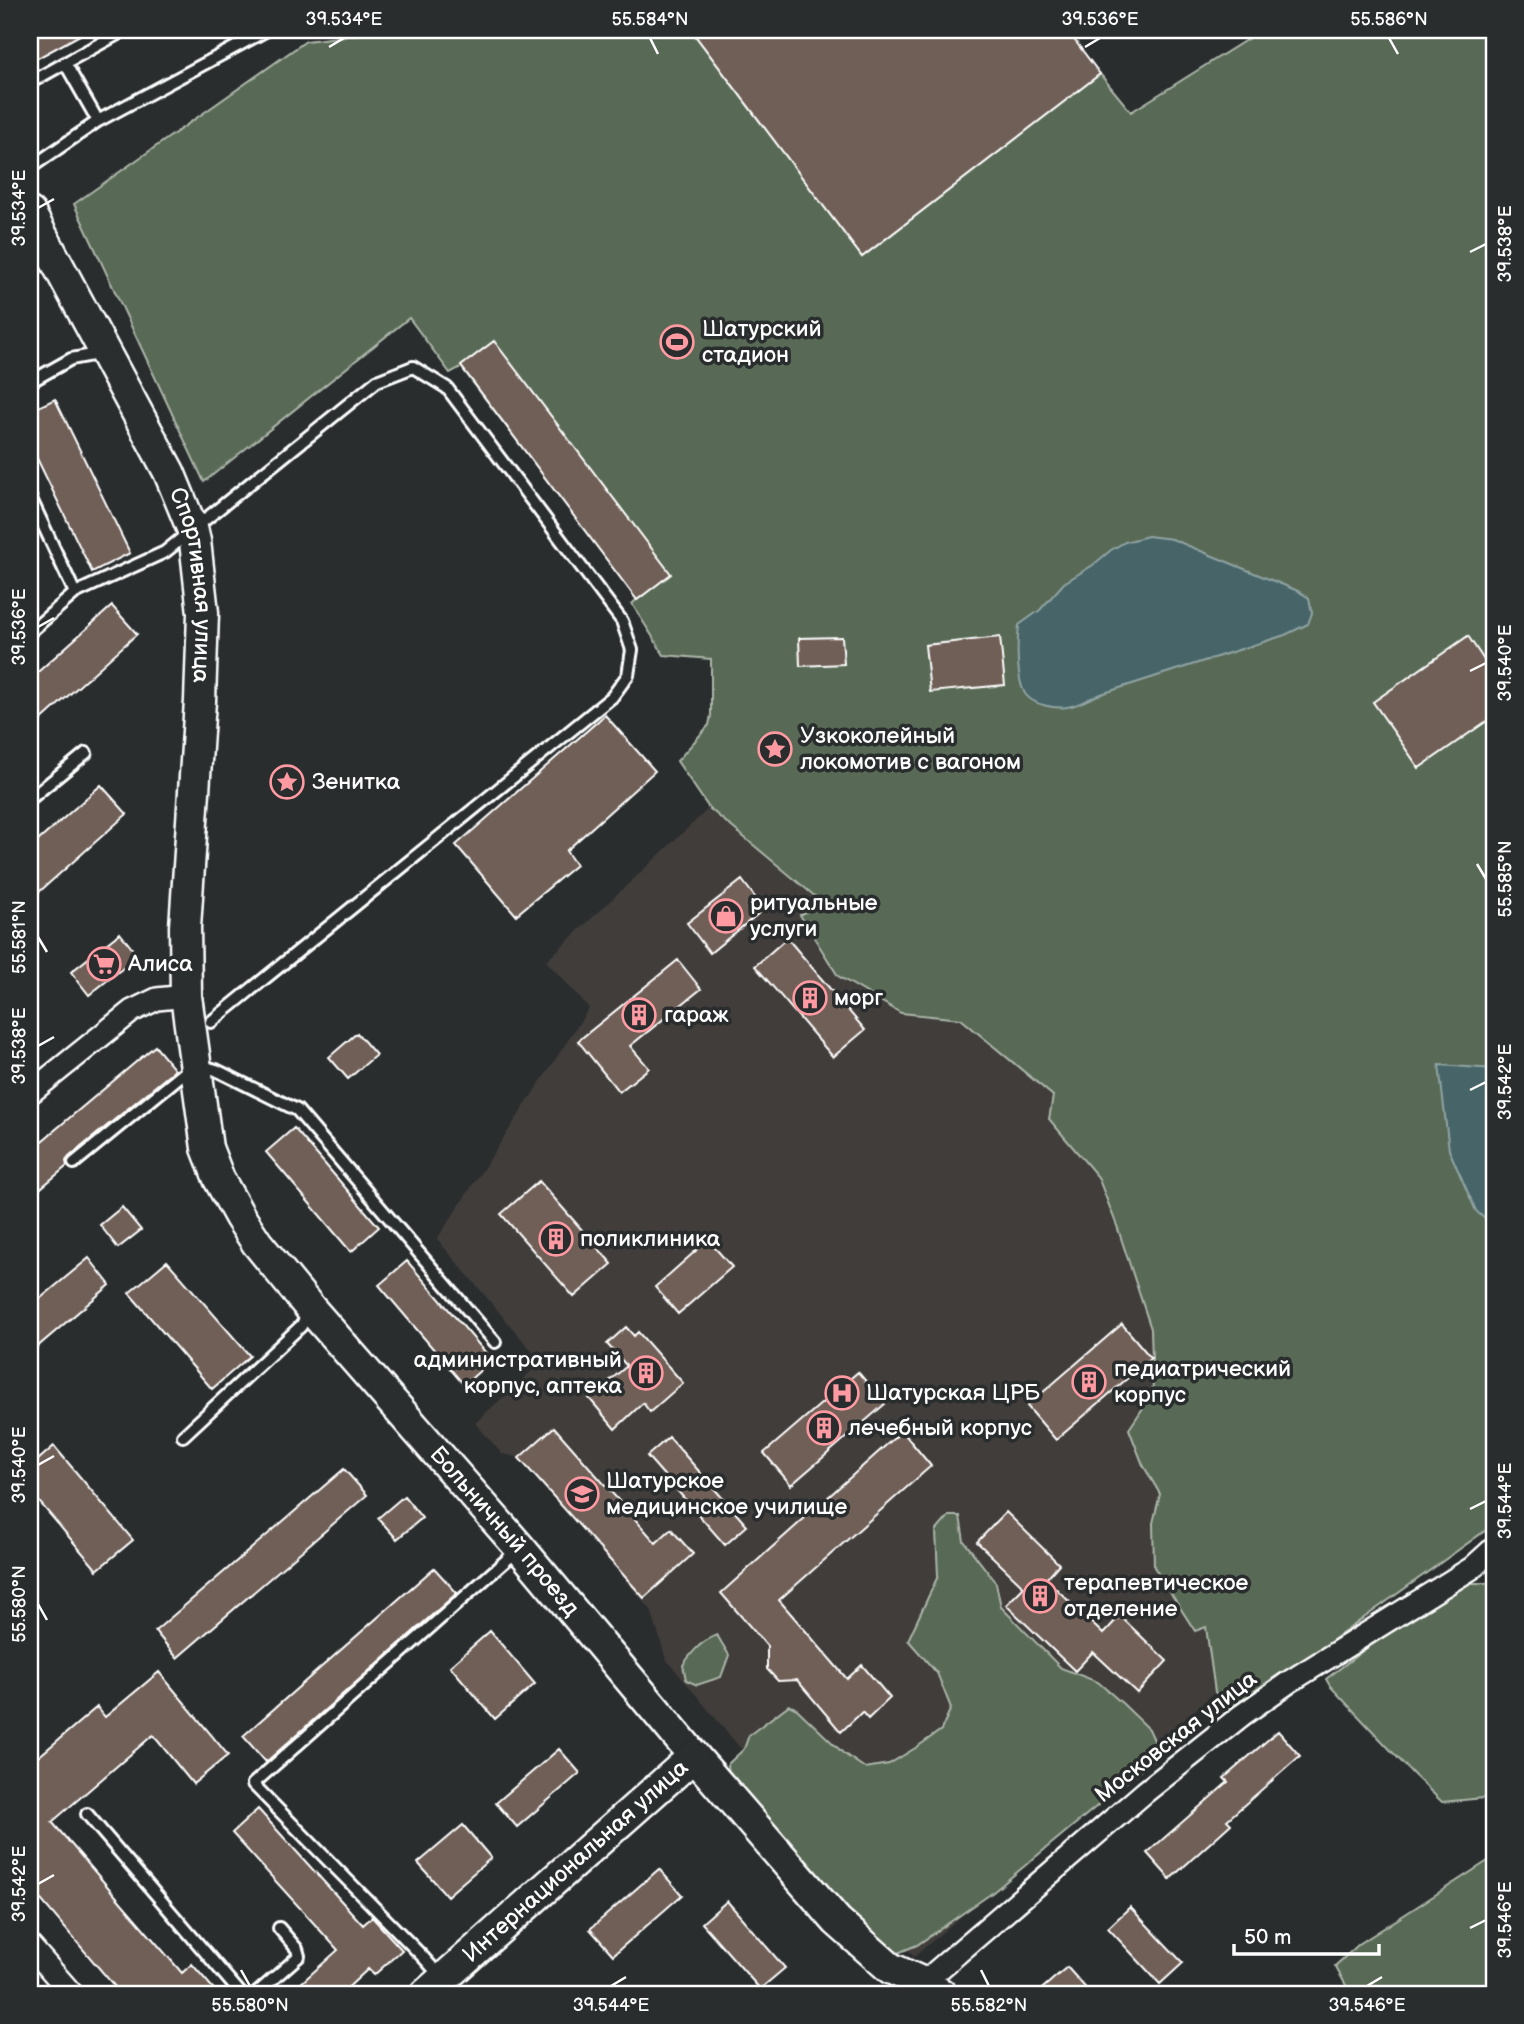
<svg xmlns="http://www.w3.org/2000/svg" width="1524" height="2024" viewBox="0 0 1524 2024" font-family="'Balsamiq Sans',sans-serif">
<style>
.built{fill:#3f3c3a}
.green{fill:#586b55;stroke:#acb5aa;stroke-width:2}
.water{fill:#466567;stroke:#90a3a4;stroke-width:2}
.building{fill:#6f5e56;stroke:#fff;stroke-width:2}
.lines{fill:none;stroke-linecap:round;stroke-linejoin:round}
.lane-casing{stroke:#fff;stroke-width:16}
.street-casing{stroke:#fff;stroke-width:26}
.secondary-casing{stroke:#fff;stroke-width:35}
.lane{stroke:#2a2d2e;stroke-width:10}
.street{stroke:#2a2d2e;stroke-width:21}
.secondary{stroke:#2a2d2e;stroke-width:30}
.ticks{fill:none;stroke:#fff;stroke-width:2.5}
.labels{text-anchor:middle;dominant-baseline:central;stroke-width:7;stroke-linejoin:round;paint-order:stroke}
.poi-label{font-size:23px;fill:#fff;stroke:#2a2d2e;text-anchor:start}
.street-label{font-size:23px;fill:#fff;stroke:#2a2d2e}
.neatline{fill:none;stroke:#fff;stroke-width:2.5}
.ticks-label{font-size:18px;text-anchor:middle;fill:#fff}
</style>
<rect width="100%" height="100%" fill="#2a2d2e"/>
<filter id="ink" filterUnits="userSpaceOnUse"><feTurbulence type="fractalNoise" baseFrequency=".0143" numOctaves="2"/><feDisplacementMap in="SourceGraphic" scale="14" xChannelSelector="R" yChannelSelector="G"/><feConvolveMatrix kernelMatrix="1 2 1 2 8 2 1 2 1" color-interpolation-filters="sRGB"/></filter>
<g filter="url(#ink)">
<path class="built" d="M709,808L1148,1176L1215,1692L1163,1740L914,1957L666,1659L651,1610L517,1457L502,1454L475,1423L541,1362L437,1239L589,1008L546,961Z"/>
<path class="green" d="M395,30H691L862,257L1100,74L1131,112L1262,30H1494V1515L1486,1530L1233,1712L1215,1692L1206,1627L1195,1631L1154,1567L1153,1523L1160,1494L1143,1465L1129,1429L1153,1393L1151,1329L1117,1226L1098,1177L1049,1119L1053,1096L961,1019L901,1013L838,976L800,915L823,903L709,808L677,761L709,725L711,715V659L664,655L632,604L637,599L461,367L450,373L409,318L204,482L74,204L306,41Z
M949,1516H960L964,1541L996,1583L1001,1607L1061,1668L1098,1682L1123,1704L1149,1729L1159,1751L1155,1758L992,1893L917,1945L893,1955L849,1918L729,1776L728,1764L744,1749L749,1735L789,1705L797,1709L843,1753L865,1768L889,1764L917,1747L941,1730L951,1708L937,1673L908,1640L938,1576L936,1531Z
M1467,1583H1494V1797L1442,1802L1414,1775L1330,1686L1326,1679L1364,1650Z
M717,1635L729,1655L721,1677L697,1685L686,1680L683,1665C692,1652 701,1641 717,1635Z
M1494,1857V1994H1351L1335,1966L1359,1944Z"/>
<path class="water" d="M1148,536L1172,539L1298,591L1309,598L1312,613L1308,624L1285,635L1098,695C1088,699 1077,706 1067,707C1055,709 1034,705 1026,695C1016,682 1017,642 1019,625L1040,610L1064,583L1093,565L1111,550L1125,542Z
M1439,1065L1494,1069V1227L1476,1211L1449,1150Z"/>
<path class="building" d="M30,30H89L36,59L30,47Z
M691,30H1067L1100,74L862,257Z
M494,341L671,574L637,600L461,366Z
M55,399L130,553L92,572L30,444V411Z
M112,606L137,634L30,730V679Z
M1468,636L1494,675V716L1419,768L1373,702Z
M842,637L844,664L800,666L799,638Z
M1000,637L1005,685L930,692L925,645Z
M605,715L655,771L566,851L576,865L516,915L456,845Z
M101,785L127,814L30,900V848Z
M742,880L764,909L710,953L687,923Z
M120,933L138,956L89,995L71,972Z
M787,938L865,1030L833,1057L755,966Z
M678,960L701,989L630,1046L649,1068L619,1092L578,1041Z
M357,1033L376,1055L348,1079L329,1057Z
M155,1046L175,1070L69,1157L66,1161L67,1166L30,1197V1151Z
M294,1128L379,1227L351,1252L266,1152Z
M539,1181L612,1264L574,1297L501,1214Z
M122,1207L141,1230L118,1248L100,1225Z
M708,1240L732,1267L678,1314L655,1287Z
M89,1258L110,1285L30,1353V1307Z
M167,1261L250,1356L212,1389L129,1293Z
M407,1261L492,1360L464,1385L379,1285Z
M1122,1324L1151,1358L1056,1440L1027,1406Z
M626,1327L634,1336L638,1332L683,1383L650,1412L643,1403L615,1429L589,1398L627,1366L607,1344Z
M858,1372L885,1404L791,1485L764,1453Z
M554,1427L656,1543L671,1529L693,1554L644,1598L519,1458Z
M902,1431L931,1466L779,1600L847,1679L862,1665L890,1698L868,1719L862,1712L841,1732L797,1680L778,1681L767,1669V1646L721,1593Z
M669,1437L747,1526L725,1545L647,1456Z
M54,1446L133,1540L97,1570L30,1491V1467Z
M344,1469L367,1495L177,1658L155,1631Z
M404,1496L422,1518L397,1539L378,1518Z
M1006,1512L1059,1564L1046,1579L1103,1634L1120,1616L1167,1661L1137,1693L1093,1652L1075,1671L1006,1605L1024,1587L977,1542Z
M434,1568L457,1593L266,1762L243,1736Z
M490,1631L535,1684L495,1719L450,1666Z
M159,1672L228,1755L193,1784L153,1735L52,1822L182,1973L192,1964L218,1994H121L30,1887V1764L97,1707L105,1717Z
M1278,1731L1300,1756L1227,1820L1231,1824L1170,1879L1147,1853L1228,1782L1224,1778Z
M559,1749L580,1773L517,1827L496,1803Z
M258,1809L363,1925L372,1917L402,1950L374,1975L368,1969L341,1994H289L338,1950L232,1833Z
M463,1825L491,1858L447,1896L418,1863Z
M659,1869L682,1895L613,1955L590,1929Z
M727,1901L785,1968L760,1989L702,1923Z
M1130,1907L1183,1963L1160,1984L1108,1928Z
M1067,1967L1091,1994H1036Z"/>
<g class="lines">
<defs>
<path id="lane" d="M33,81L65,63
M98,121L65,63L125,30
M30,168L98,121L267,30
M30,382L71,359L103,353
M30,497L75,593L165,552L377,381L413,367L447,388L622,621L632,650L628,675L612,697L211,1022
M30,632L75,593
M30,799L86,753
M74,1163L195,1064L216,1070L297,1110L495,1342
M183,1436L301,1326L310,1311
M87,1814L241,1994
M441,1977L423,1957L253,1784L519,1549
M256,1994L299,1956L297,1949L279,1928"/>
<path id="street" d="M30,1093L132,1011L157,999L186,996
M30,1946L72,1994
M910,1994L1145,1792L1242,1715L1289,1682L1456,1578L1472,1568L1494,1548"/>
<g id="secondary">
<path id="s1" d="M30,213L169,472L192,528L195,541L203,613L200,701L185,927L186,996L207,1148L219,1179L240,1217L257,1243L311,1309L520,1548L694,1756L837,1921L890,1968L923,1983L941,1994"/>
<path id="s2" d="M426,1994L694,1756"/>
</g>
</defs>
<use href="#lane" class="lane-casing"/>
<use href="#street" class="street-casing"/>
<use href="#secondary" class="secondary-casing"/>
<use href="#lane" class="lane"/>
<use href="#street" class="street"/>
<use href="#secondary" class="secondary"/>
</g>
</g>
<path class="ticks" d="M650,38L658,54M1389,38L1398,54M329,47L344,38M1085,47L1100,38M38,208L54,199M1470,252L1486,244M38,627L54,618M1470,671L1486,663M1477,864L1486,879M38,937L47,952M38,1046L54,1037M1470,1090L1486,1082M38,1465L54,1456M1470,1509L1486,1501M38,1604L47,1620M38,1884L54,1875M1470,1928L1486,1920M241,1970L250,1986M981,1970L989,1986M611,1986L626,1977M1367,1986L1382,1977"/>
<defs>
<symbol id="stadium-ring" viewBox="-11 -11 22 22"><circle r="9.5" fill="#2a2d2e" stroke="#ff9aa2" stroke-width="1.5"/><path d="M0-5a6.5 5 0 1 0 0 10a6.5 5 0 1 0 0-10ZM-3.5-1.8h7v3.6h-7Z" fill="#ff9aa2"/></symbol>
<symbol id="sight-ring" viewBox="-11 -11 22 22"><circle r="9.5" fill="#2a2d2e" stroke="#ff9aa2" stroke-width="1.5"/><path d="M0-6L1.8-2.2L6-1.7L2.9 1.2L3.7 5.4L0 3.3L-3.7 5.4L-2.9 1.2L-6-1.7L-1.8-2.2Z" fill="#ff9aa2"/></symbol>
<symbol id="shop-ring" viewBox="-11 -11 22 22"><circle r="9.5" fill="#2a2d2e" stroke="#ff9aa2" stroke-width="1.5"/><path d="M-5-2.5h2.3a2.7 3.5 0 0 1 5.4 0H5L5.5 6h-11ZM-1.5-2.5h3a1.5 2.3 0 0 0-3 0Z" fill="#ff9aa2"/></symbol>
<symbol id="supermarket-ring" viewBox="-11 -11 22 22"><circle r="9.5" fill="#2a2d2e" stroke="#ff9aa2" stroke-width="1.5"/><path d="M-6-5.5h2.5l.6 2H6L4.5 2H-2.5L-4.4-4H-6ZM-1.5 3.2a1.3 1.3 0 1 0 .1 0ZM3 3.2a1.3 1.3 0 1 0 .1 0Z" fill="#ff9aa2"/></symbol>
<symbol id="building-ring" viewBox="-11 -11 22 22"><circle r="9.5" fill="#2a2d2e" stroke="#ff9aa2" stroke-width="1.5"/><path d="M-4-6H4V6H1V3H-1V6H-4ZM-2.5-4.3h1.7v1.8h-1.7ZM.8-4.3h1.7v1.8H.8ZM-2.5-1h1.7V.8h-1.7ZM.8-1h1.7V.8H.8Z" fill="#ff9aa2"/></symbol>
<symbol id="hospital-ring" viewBox="-11 -11 22 22"><circle r="9.5" fill="#2a2d2e" stroke="#ff9aa2" stroke-width="1.5"/><path d="M-5-5h3v3.5h4V-5h3V5h-3V1.5h-4V5h-3Z" fill="#ff9aa2"/></symbol>
<symbol id="university-ring" viewBox="-11 -11 22 22"><circle r="9.5" fill="#2a2d2e" stroke="#ff9aa2" stroke-width="1.5"/><path d="M0-5L7-2L0 1L-7-2ZM-4 1L0 2.5L4 1V4Q0 6-4 4Z" fill="#ff9aa2"/></symbol>
</defs>
<g fill-rule="evenodd">
<use href="#stadium-ring" x="658" y="323" width="38" height="38"/>
<use href="#sight-ring" x="756" y="730" width="38" height="38"/>
<use href="#sight-ring" x="268" y="763" width="38" height="38"/>
<use href="#shop-ring" x="707" y="897" width="38" height="38"/>
<use href="#supermarket-ring" x="85" y="945" width="38" height="38"/>
<use href="#building-ring" x="791" y="979" width="38" height="38"/>
<use href="#building-ring" x="620" y="996" width="38" height="38"/>
<use href="#building-ring" x="537" y="1220" width="38" height="38"/>
<use href="#building-ring" x="627" y="1354" width="38" height="38"/>
<use href="#building-ring" x="1070" y="1363" width="38" height="38"/>
<use href="#hospital-ring" x="823" y="1374" width="38" height="38"/>
<use href="#building-ring" x="805" y="1409" width="38" height="38"/>
<use href="#university-ring" x="563" y="1475" width="38" height="38"/>
<use href="#building-ring" x="1021" y="1577" width="38" height="38"/>
</g>
<g class="labels">
<g class="poi-label">
<text x="702" y="329">Шатурский<tspan x="702" dy="26">стадион</tspan></text>
<text x="800" y="736">Узкоколейный<tspan x="800" dy="26">локомотив с вагоном</tspan></text>
<text x="312" y="782">Зенитка</text>
<text x="750" y="903">ритуальные<tspan x="750" dy="26">услуги</tspan></text>
<text x="128" y="964">Алиса</text>
<text x="834" y="998">морг</text>
<text x="664" y="1015">гараж</text>
<text x="580" y="1239">поликлиника</text>
<text x="622" y="1360" text-anchor="end">административный<tspan x="622" dy="26">корпус, аптека</tspan></text>
<text x="1114" y="1369">педиатрический<tspan x="1114" dy="26">корпус</tspan></text>
<text x="866" y="1393">Шатурская ЦРБ</text>
<text x="848" y="1428">лечебный корпус</text>
<text x="606" y="1481">Шатурское<tspan x="606" dy="26">медицинское училище</tspan></text>
<text x="1064" y="1583">терапевтическое<tspan x="1064" dy="26">отделение</tspan></text>
</g>
<g class="street-label">
<text stroke="none"><textPath href="#s1" startOffset="411">Спортивная улица</textPath></text>
<text stroke="none"><textPath href="#s1" startOffset="1465">Больничный проезд</textPath></text>
<text transform="translate(1176 1737) rotate(-38)">Московская улица</text>
<text stroke="none"><textPath href="#s2" startOffset="200">Интернациональная улица</textPath></text>
</g>
</g>
<rect width="1524" height="2024" fill="none" stroke="#2a2d2e" stroke-width="77"/>
<path d="M1234 1944v10h145v-10" fill="none" stroke="#ffffff" stroke-width="3.5"/>
<text x="1244" y="1944" font-size="21" fill="#ffffff" stroke="#2a2d2e" stroke-width="5" paint-order="stroke">50 m</text>
<rect x="38" y="38" width="1448" height="1948" class="neatline"/>
<g class="ticks-label">
<text x="344" y="25">39.534°E</text>
<text x="650" y="25">55.584°N</text>
<text x="1100" y="25">39.536°E</text>
<text x="1389" y="25">55.586°N</text>
<text transform="translate(19 208) rotate(-90)" y="6">39.534°E</text>
<text transform="translate(1505 244) rotate(-90)" y="6">39.538°E</text>
<text transform="translate(19 627) rotate(-90)" y="6">39.536°E</text>
<text transform="translate(1505 663) rotate(-90)" y="6">39.540°E</text>
<text transform="translate(1505 879) rotate(-90)" y="6">55.585°N</text>
<text transform="translate(19 937) rotate(-90)" y="6">55.581°N</text>
<text transform="translate(19 1046) rotate(-90)" y="6">39.538°E</text>
<text transform="translate(1505 1082) rotate(-90)" y="6">39.542°E</text>
<text transform="translate(19 1465) rotate(-90)" y="6">39.540°E</text>
<text transform="translate(1505 1501) rotate(-90)" y="6">39.544°E</text>
<text transform="translate(19 1604) rotate(-90)" y="6">55.580°N</text>
<text transform="translate(19 1884) rotate(-90)" y="6">39.542°E</text>
<text transform="translate(1505 1920) rotate(-90)" y="6">39.546°E</text>
<text x="250" y="2011">55.580°N</text>
<text x="611" y="2011">39.544°E</text>
<text x="989" y="2011">55.582°N</text>
<text x="1367" y="2011">39.546°E</text>
</g>
</svg>
